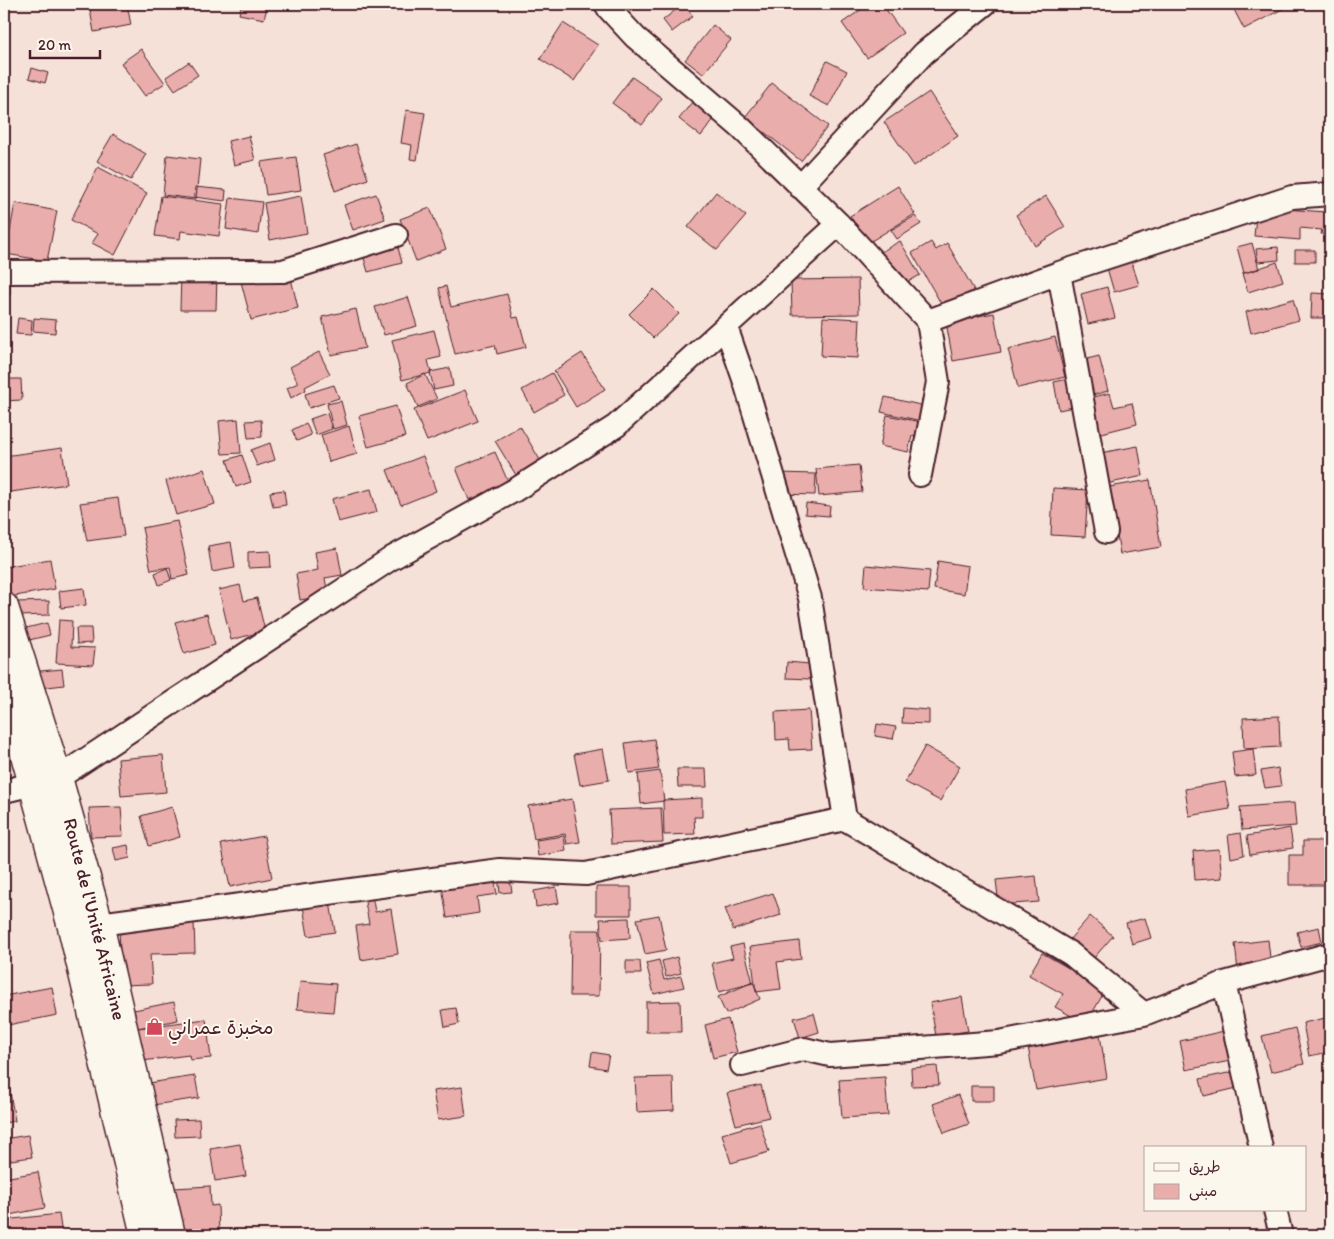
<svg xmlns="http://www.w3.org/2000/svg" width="1334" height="1239" viewBox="0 0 1334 1239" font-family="Itim,'Playpen Sans Arabic',sans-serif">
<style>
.building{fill:#e9aeab;stroke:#4a1f2b}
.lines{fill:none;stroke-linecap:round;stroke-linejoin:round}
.minor-casing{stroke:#4a1f2b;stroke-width:26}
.secondary-casing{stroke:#4a1f2b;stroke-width:31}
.minor{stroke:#fbf7ec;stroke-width:22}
.secondary{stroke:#fbf7ec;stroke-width:28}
.labels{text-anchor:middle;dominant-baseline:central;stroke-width:4;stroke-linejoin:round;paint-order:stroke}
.street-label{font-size:19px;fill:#4a1f2b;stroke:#fbf7ec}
.poi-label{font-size:19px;fill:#4a1f2b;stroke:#fbf7ec;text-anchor:start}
</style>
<rect width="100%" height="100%" fill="#f6e1d8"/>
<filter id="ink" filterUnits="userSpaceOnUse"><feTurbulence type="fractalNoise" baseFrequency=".02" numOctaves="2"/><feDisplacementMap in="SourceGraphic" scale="10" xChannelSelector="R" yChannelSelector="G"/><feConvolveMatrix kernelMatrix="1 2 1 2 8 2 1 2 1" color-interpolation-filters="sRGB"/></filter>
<g filter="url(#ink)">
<path class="building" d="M89,4H127L131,25L94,32Z
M242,4H268L264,19L239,14Z
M683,4L693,16L672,32L663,20Z
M869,4H882L903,33L867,58L842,23Z
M1231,4H1292L1244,29Z
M563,23L598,45L574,81L540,59Z
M713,25L731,40L703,74L685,60Z
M141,49L165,83L145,96L121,63Z
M827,61L847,71L829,106L809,96Z
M189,62L198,75L175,90L166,77Z
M32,68L48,73L45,83L29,78Z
M632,77L662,98L642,125L612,103Z
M772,83L828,126L801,161L745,117Z
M929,92L958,136L914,166L884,122Z
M692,102L714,119L701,136L679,119Z
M406,110L425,113L417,160L410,159L412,145L401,143Z
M113,134L146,154L131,180L97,161Z
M249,136L255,160L234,165L228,141Z
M356,144L368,179L335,191L323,155Z
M167,155L200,159L196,199L163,195Z
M296,157L301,190L266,195L261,162Z
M98,167L147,193L115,255L92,243L98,234L71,220Z
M898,186L915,214L868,243L850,216Z
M195,187L226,190L225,201L194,197Z
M716,192L746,216L717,250L688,227Z
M376,194L385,219L353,230L344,205Z
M161,196L223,204L219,236L181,231L180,239L155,236Z
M301,196L307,233L270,240L264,203Z
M1046,196L1065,227L1035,246L1016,215Z
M1327,196H1330V235L1321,234L1322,230L1300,228V240L1254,236L1257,207L1326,212Z
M230,198L262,202L258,234L226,229Z
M15,203L57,211L47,261L6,254Z
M430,208L446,249L416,261L400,219Z
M915,216L921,224L897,239L891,230Z
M393,228L402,263L368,272L358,237Z
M900,241L920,275L901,286L881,252Z
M931,242L936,250L947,243L974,290L943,307L912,253Z
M1252,243L1259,269L1244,273L1237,247Z
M1278,247L1279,260L1258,262L1256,249Z
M1295,250H1315V262H1295Z
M1131,260L1139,285L1114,292L1107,268Z
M1277,262L1283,281L1248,292L1242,274Z
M288,266L298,308L251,320L240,278Z
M181,274L217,275L216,310H180Z
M4,277H10V295H4Z
M858,279L859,314L792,315L791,280Z
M446,286L451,307L507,294L513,318L518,317L526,347L497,354L495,345L455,354L439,288Z
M1107,287L1115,318L1088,324L1081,294Z
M654,289L679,314L653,338L629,314Z
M1312,293L1330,294V318H1311Z
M408,297L417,326L384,335L375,307Z
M1293,299L1299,320L1251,333L1246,312Z
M356,309L365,348L331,355L322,317Z
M994,313L1001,352L953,361L946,322Z
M823,317L860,319L858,358L821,356Z
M18,318L32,320L31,335L16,334Z
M34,318L56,320L55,333L33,331Z
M434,330L441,357L428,360L431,373L402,380L392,340Z
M1055,337L1065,377L1018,388L1008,349Z
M319,352L330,374L305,387L306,390L291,398L287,388L298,383L290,367Z
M582,353L605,389L576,407L554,371Z
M1099,356L1108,391L1085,397L1076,362Z
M450,368L453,386L434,390L430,372Z
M552,373L564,395L534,412L522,390Z
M425,374L437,399L418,407L407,383Z
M4,379H21L22,400L4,401Z
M1068,379L1073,407L1059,410L1054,382Z
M334,385L339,398L309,408L305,394Z
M465,390L478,421L427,441L414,410Z
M1110,393L1114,407L1132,403L1137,424L1090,436L1081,400Z
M885,397L929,407L926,422L881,412Z
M341,401L347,425L333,429L327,404Z
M396,406L405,437L368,447L359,416Z
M327,413L332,429L316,435L310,419Z
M887,415L925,423L922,438L912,436L908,452L880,446Z
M238,419L241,453L222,454L219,421Z
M261,420L262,437L248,438L246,421Z
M306,423L311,435L297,441L292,430Z
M349,426L357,454L329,462L321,435Z
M520,426L540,460L516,475L495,441Z
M270,443L275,460L257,466L251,450Z
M1138,446L1143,476L1106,484L1100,453Z
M62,448L67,484L4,493V456Z
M495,452L509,484L469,500L456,468Z
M242,455L251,482L236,487L227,460Z
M423,456L436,491L401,505L387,470Z
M859,465L862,492L819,496L816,469Z
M204,469L215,504L176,515L166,481Z
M779,473L816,474L815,495L779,494Z
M1150,480L1161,547L1120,554L1109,487Z
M1053,488L1088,490L1085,537L1051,535Z
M371,489L377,512L338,522L332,499Z
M284,490L286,505L273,507L270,492Z
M118,498L124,536L87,541L80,503Z
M806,503L830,506L829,516L805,514Z
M177,521L189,575L172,579L170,567L151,570L142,528Z
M231,542L235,568L212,572L208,546Z
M337,548L342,575L325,578L328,595L300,600L296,574L318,570L315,552Z
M270,551L271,567L248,568V552Z
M50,559L55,589L4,598V567Z
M938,561L968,566L964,594L934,589Z
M866,565L930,571L928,592L864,587Z
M167,568L171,580L159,585L155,573Z
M240,585L244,601L257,598L265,631L231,640L219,590Z
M84,588L86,605L61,608L59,591Z
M49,601V615L17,616L16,602Z
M207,614L215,645L184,654L175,622Z
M59,620L72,621L71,647L95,648L93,665L56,663Z
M47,623L50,635L21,642L18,630Z
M76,628H91L92,643L77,644Z
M787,662L810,664V679L786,678Z
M62,669L64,685L31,689L30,672Z
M903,708L929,710V724L902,723Z
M809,710L812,749L790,750L789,739L776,740L775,712Z
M1279,716L1280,747L1244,749L1243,718Z
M877,724L896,727L893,739L875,736Z
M654,739L659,769L629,773L625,743Z
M925,746L960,766L940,801L905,782Z
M603,749L609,780L580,785L574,754Z
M1253,749L1256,775L1235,777L1232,752Z
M163,755L166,792L121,796L118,759Z
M1278,768L1281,786L1265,788L1261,771Z
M677,769H706L707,787H678Z
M660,771L664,801L641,804L638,774Z
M1225,782L1230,809L1189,816L1185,789Z
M702,798V817H694L695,834L664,835L663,800Z
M572,799L580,842L567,844L565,834L534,839L528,806Z
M1294,803L1296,826L1242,830L1240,807Z
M121,807L123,836L91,837L89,808Z
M172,807L180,837L149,846L141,816Z
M661,808L663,842L611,844L609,810Z
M1290,828L1293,848L1250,855L1247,836Z
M1241,833L1244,855L1231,858L1228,835Z
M264,836L272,878L230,887L221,844Z
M564,836L566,851L538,856L536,840Z
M1303,841H1330V885H1289V855H1303Z
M128,845L130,858L116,861L113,848Z
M1219,849L1222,878L1195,880L1193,851Z
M493,873L497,894L477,897L479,913L447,918L441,880Z
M509,874L512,892L500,893L498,875Z
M1036,876L1039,902L999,905L996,880Z
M556,887L559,903L536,907L534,891Z
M596,887H631V915H596Z
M773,893L781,915L733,930L725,908Z
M372,895L375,912L391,909L398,954L361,960L356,926L369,924L364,896Z
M329,896L335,932L308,936L302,900Z
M659,915L666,950L645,954L637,919Z
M1090,916L1113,936L1092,960L1069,940Z
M629,918L630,938L602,940L600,919Z
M1145,918L1151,938L1132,944L1126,923Z
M4,920L9,941L4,942Z
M194,921L195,953L150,954L152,984L121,985L119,924Z
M1319,927L1322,942L1301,947L1297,932Z
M571,930H600L599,996H570Z
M1268,940L1271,967L1238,971L1235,944Z
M799,941L801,959L777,962L781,989L756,992L750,947Z
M743,944L753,983L719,992L712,963L733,958L730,947Z
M1042,953L1106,989L1086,1024L1055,1007L1063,994L1029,975Z
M677,957L681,973L666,977L662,961Z
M1324,958H1330V994H1329Z
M659,960L664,980L681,976L684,987L654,994L646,963Z
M626,961H640L641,974H626Z
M300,981L336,984L333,1012L297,1009Z
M753,982L760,999L726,1014L718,997Z
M52,987L57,1015L8,1025L4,996Z
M962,997L968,1031L936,1036L930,1003Z
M680,1001L681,1032H646V1002Z
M174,1002L178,1020L138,1028L134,1010Z
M456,1008L459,1024L445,1027L442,1010Z
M814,1013L819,1032L800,1038L794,1018Z
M1330,1017V1052L1309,1056L1303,1023Z
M206,1019L211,1058L190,1060L189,1055L142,1061L138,1028Z
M728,1019L737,1052L713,1058L705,1025Z
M7,1028L10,1050H5L7,1068H4V1029Z
M1295,1028L1304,1064L1271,1072L1262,1036Z
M1224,1031L1230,1061L1186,1070L1180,1041Z
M1100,1035L1107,1078L1036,1090L1028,1047Z
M592,1052L609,1055L606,1069L590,1066Z
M937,1066L939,1085L912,1086L911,1068Z
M1237,1071L1241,1087L1204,1096L1200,1079Z
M195,1076L199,1098L153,1105L149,1083Z
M673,1077L674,1110L637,1112L635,1078Z
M885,1077L888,1115L842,1118L839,1080Z
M761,1085L769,1117L736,1125L727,1093Z
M971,1086H994V1101H971Z
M9,1087L15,1121L4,1123V1088Z
M462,1087L466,1116L438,1120L433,1091Z
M958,1095L969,1124L944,1133L933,1104Z
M199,1119L200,1136L175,1137L174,1120Z
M760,1123L769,1152L731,1163L722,1134Z
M28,1135L32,1157L4,1161V1139Z
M240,1144L246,1176L215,1181L210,1149Z
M38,1172L45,1208L4,1216V1178Z
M210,1186L211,1206L218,1205L219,1235H177L174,1188Z
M59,1214L62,1235H4V1220Z"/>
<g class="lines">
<defs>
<path id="minor" d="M606,4L609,9L635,37L741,128L839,224L928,321L938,382L920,475
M800,187L924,53L985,4
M4,272L283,271L396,235
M1059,273L1106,532
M928,321L1059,273L1292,197L1330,194
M726,327L745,382L810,598L845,819
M4,791L58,778L392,558L515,490L616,426L839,224
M99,924L500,870L586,874L845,819L1071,954L1144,1014
M1224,983L1261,1148
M742,1065L804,1049L830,1055L999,1042L1144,1014L1224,983L1330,954
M1275,1210L1281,1235"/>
<path id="secondary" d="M4,607L58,778L99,924L171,1235
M4,678L72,927L145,1235"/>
</defs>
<use href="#minor" class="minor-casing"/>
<use href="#secondary" class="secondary-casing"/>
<use href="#minor" class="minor"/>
<use href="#secondary" class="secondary"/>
</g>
</g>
<defs>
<symbol id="shop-bare" viewBox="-9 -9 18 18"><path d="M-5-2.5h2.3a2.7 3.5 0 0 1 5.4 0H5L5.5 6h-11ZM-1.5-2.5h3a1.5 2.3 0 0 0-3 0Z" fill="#d1495b" stroke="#fbf7ec" stroke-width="2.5" paint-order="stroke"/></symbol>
</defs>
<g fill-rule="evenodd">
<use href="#shop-bare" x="142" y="1014" width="25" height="25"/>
</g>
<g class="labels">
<g class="street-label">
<text transform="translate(95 919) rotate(76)">Route de l'Unité Africaine</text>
</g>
<g class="poi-label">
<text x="168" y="1027">مخبزة عمراني</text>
</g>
</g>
<rect width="1334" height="1239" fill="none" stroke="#fbf7ec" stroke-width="20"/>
<rect x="10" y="10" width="1314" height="1219" fill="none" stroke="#4a1f2b" stroke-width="2" filter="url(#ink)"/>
<rect x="1144" y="1146" width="162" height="65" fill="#fbf7ec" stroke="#b4a19f"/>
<rect x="1154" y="1163" width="25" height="8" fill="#fbf7ec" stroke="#b4a19f"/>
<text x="1189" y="1172" font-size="15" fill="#4a1f2b">طريق</text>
<rect x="1154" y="1184" width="25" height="15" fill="#e9aeab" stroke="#b4a19f"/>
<text x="1189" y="1196" font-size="15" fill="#4a1f2b">مبنى</text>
<path d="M30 50v8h70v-8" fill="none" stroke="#4a1f2b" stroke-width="2.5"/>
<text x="38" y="50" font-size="15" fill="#4a1f2b" stroke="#fbf7ec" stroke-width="4" paint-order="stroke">20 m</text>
</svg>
